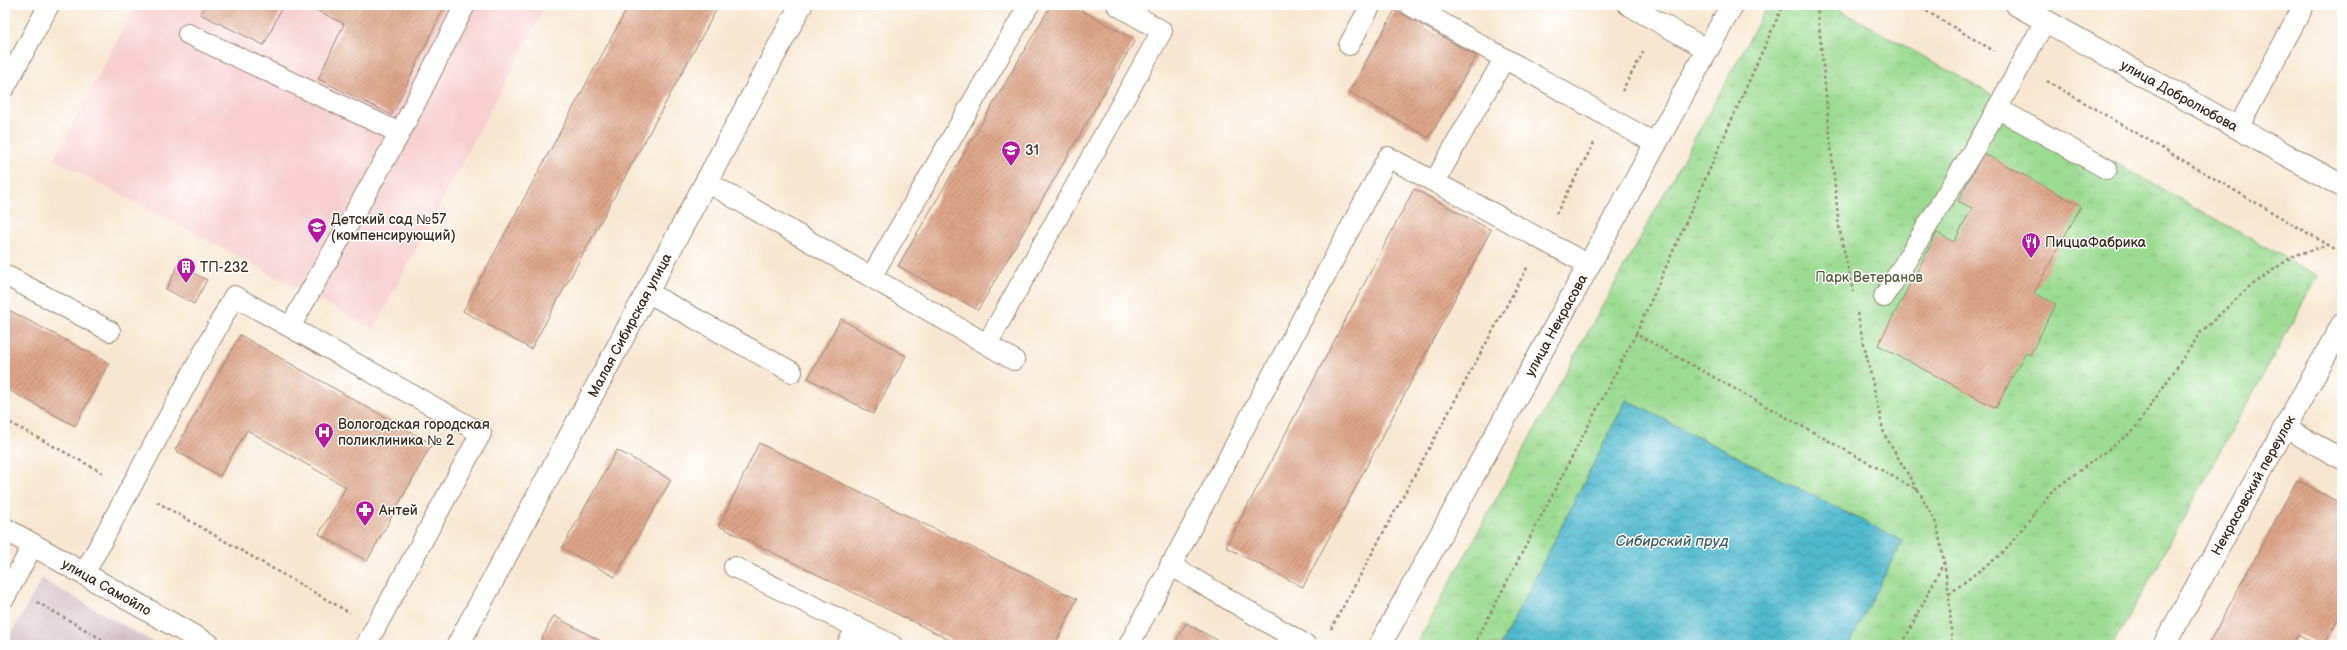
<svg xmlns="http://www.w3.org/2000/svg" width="2347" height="650" viewBox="0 0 2347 650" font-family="'Balsamiq Sans',sans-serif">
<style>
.built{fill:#f7cfd0}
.industrial{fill:#d2bdc5}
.park{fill:url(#park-tufts);stroke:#6b8258}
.water{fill:url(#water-waves);stroke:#467276}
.building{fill:url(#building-hatch)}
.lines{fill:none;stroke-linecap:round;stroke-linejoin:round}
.service-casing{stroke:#998878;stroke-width:22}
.minor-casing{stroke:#998878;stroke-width:24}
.path{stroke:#998878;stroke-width:2.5;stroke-dasharray:3 3;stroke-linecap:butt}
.service{stroke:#fff;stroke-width:20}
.minor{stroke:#fff;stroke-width:22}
.labels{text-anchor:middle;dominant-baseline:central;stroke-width:3;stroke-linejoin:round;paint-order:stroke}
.street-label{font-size:14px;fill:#3b2a1e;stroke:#fff}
.poi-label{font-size:14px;fill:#3b2a1e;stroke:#fff;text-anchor:start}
.park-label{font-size:14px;fill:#585f40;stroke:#fff}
.water-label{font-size:15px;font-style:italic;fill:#436364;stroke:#fff}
</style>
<defs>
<pattern id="park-tufts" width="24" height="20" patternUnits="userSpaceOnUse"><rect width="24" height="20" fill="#9bdb91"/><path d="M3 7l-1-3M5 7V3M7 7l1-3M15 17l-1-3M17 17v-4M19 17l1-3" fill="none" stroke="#86bc7d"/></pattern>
<pattern id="water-waves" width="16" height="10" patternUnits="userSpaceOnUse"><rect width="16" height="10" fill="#50b9ce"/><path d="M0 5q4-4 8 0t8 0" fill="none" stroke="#4497a7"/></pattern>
<pattern id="building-hatch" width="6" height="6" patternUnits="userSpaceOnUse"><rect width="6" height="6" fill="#dea589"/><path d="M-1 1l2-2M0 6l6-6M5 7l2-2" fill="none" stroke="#b5876f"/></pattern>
</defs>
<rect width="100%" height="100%" fill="#fff"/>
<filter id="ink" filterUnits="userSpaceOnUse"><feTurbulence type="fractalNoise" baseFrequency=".025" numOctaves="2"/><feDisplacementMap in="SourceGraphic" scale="8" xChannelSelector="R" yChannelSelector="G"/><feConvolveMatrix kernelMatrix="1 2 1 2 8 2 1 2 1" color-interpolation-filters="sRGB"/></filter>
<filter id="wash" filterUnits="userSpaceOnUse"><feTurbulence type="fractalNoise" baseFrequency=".012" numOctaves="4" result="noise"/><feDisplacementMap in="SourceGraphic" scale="16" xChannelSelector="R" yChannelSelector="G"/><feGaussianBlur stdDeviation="0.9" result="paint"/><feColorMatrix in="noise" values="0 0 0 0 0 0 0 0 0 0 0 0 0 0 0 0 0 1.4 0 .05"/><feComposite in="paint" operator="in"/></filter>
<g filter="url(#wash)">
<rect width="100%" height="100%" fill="#f7e7d2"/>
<path class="built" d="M136,5H546L374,329L54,159Z"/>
<path class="industrial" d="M42,579L158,645H5Z"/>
<path class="park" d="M1768,5H1831L2318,276L2113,645H1849L1902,541L1626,400L1501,645H1416Z"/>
<path class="water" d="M1626,400L1902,541L1849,645H1501Z"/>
<g id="blocks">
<path class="building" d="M205,5H283L264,45L200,14Z
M306,5H445L392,115L318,79L344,24Z
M629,5H719L531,349L463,311Z
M1051,5H1072L1135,40L978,310L898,266Z
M1395,10L1476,56L1429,138L1349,92Z
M1983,153L2081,206L2034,293L2056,304L2030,355L2025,353L1996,408L1878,345L1937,233L1954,242L1972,208L1958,201Z
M1414,189L1491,230L1303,587L1226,547Z
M178,265L207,280L194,304L166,289Z
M5,308L109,363L75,426L5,388Z
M841,319L906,356L873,414L808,378Z
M240,335L432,444L367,561L319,534L346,487L247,430L220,476L175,450Z
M759,443L1077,599L1055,645H960L719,526Z
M617,450L671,480L615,577L562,548Z
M2297,480L2342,504V611L2324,645H2318L2298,634L2292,645H2208Z
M554,616L608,645H538Z
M1186,623L1226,645H1174Z"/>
</g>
</g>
<g filter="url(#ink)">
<use href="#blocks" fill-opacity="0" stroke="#998878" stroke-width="1"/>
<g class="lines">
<defs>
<path id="service" d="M1410,5L1656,144
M1628,5L1708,50
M188,34L400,133
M1349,45L1371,5
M5,87L49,5
M1997,108L2107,169
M2238,128L2304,5
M1435,181L1504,59
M707,182L1014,360
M5,275L110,331
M871,277L1029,5
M647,292L792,372
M1884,297L1985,131L2045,21
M290,327L400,133L465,5
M987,344L1162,31L1117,5
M2285,428L2342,459
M1170,565L1306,645
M734,567L892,645
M84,574L234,296L481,433L366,645
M5,597L33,545
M847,645L857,627
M1129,645L1388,157L1589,265"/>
<g id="minor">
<path id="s1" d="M2017,5L2342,186"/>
<path id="s2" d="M5,529L209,645"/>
<path id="s3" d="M458,645L801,5"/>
<path id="s4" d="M1380,645L1732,5"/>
<path id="s5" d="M2164,645L2342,325"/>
</g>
</defs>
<use href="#service" class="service-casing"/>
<use href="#minor" class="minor-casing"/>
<path class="path" d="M1817,5L1839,227L1853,292
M1916,5L1994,51
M2047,81L2342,253
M1622,91L1645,49
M1556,214L1594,143
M1857,313L1884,434L1918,491
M1636,334L1783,5
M5,420L105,474
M157,502L350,613
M1944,562L1949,594L1952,645
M1949,594L2004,552L2051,492L2133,431L2201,332L2249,287L2293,256L2327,245
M37,602L112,645
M1331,629L1528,266
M401,642L406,645
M1474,645L1636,334L1919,491L1937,525L1944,562L1902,645"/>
<use href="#service" class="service"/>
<use href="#minor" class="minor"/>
</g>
</g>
<defs>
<symbol id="school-pin" viewBox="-11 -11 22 30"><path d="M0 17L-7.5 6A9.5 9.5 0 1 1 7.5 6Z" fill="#b5179e" stroke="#fff"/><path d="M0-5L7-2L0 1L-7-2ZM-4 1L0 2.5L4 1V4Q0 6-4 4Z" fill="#fff"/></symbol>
<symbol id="restaurant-pin" viewBox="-11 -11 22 30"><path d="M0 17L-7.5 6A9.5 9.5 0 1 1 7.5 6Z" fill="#b5179e" stroke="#fff"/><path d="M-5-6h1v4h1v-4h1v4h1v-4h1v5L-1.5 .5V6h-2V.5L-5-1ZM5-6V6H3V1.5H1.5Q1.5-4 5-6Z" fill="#fff"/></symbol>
<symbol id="building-pin" viewBox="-11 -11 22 30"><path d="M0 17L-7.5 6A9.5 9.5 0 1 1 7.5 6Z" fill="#b5179e" stroke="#fff"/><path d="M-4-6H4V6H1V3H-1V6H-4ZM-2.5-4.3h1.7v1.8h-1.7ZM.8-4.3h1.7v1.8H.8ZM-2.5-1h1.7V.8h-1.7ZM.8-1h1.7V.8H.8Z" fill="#fff"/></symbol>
<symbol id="hospital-pin" viewBox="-11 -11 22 30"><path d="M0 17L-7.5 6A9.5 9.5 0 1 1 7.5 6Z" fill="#b5179e" stroke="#fff"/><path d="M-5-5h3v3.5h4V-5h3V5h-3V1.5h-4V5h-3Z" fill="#fff"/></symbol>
<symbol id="pharmacy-pin" viewBox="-11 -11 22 30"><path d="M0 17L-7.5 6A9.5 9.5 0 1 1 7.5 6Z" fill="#b5179e" stroke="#fff"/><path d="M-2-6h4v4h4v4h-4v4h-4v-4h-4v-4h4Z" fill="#fff"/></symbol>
</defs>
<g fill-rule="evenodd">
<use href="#school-pin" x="1000" y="139" width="22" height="30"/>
<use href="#school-pin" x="306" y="216" width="22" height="30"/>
<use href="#restaurant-pin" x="2020" y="231" width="22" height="30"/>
<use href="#building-pin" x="175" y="256" width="22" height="30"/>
<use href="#hospital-pin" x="313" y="421" width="22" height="30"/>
<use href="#pharmacy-pin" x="354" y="499" width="22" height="30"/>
</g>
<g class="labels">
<g class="street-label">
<text stroke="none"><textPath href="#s1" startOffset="186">улица Добролюбова</textPath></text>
<text stroke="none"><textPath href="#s3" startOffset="363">Малая Сибирская улица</textPath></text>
<text stroke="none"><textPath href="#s4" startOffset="365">улица Некрасова</textPath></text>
<text stroke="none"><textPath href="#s5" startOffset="183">Некрасовский переулок</textPath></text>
<text stroke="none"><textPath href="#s2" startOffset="117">улица Самойло</textPath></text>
</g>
<g class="poi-label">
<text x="1025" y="150">31</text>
<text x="331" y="219">Детский сад №57<tspan x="331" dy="16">(компенсирующий)</tspan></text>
<text x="2045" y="242">ПиццаФабрика</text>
<text x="200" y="267">ТП-232</text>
<text x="338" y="424">Вологодская городская<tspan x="338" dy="16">поликлиника № 2</tspan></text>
<text x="379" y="510">Антей</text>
</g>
<g class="park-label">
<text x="1869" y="277">Парк Ветеранов</text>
</g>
<g class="water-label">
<text x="1672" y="541">Сибирский пруд</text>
</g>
</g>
<rect width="2347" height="650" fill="none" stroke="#fff" stroke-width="20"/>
</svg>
